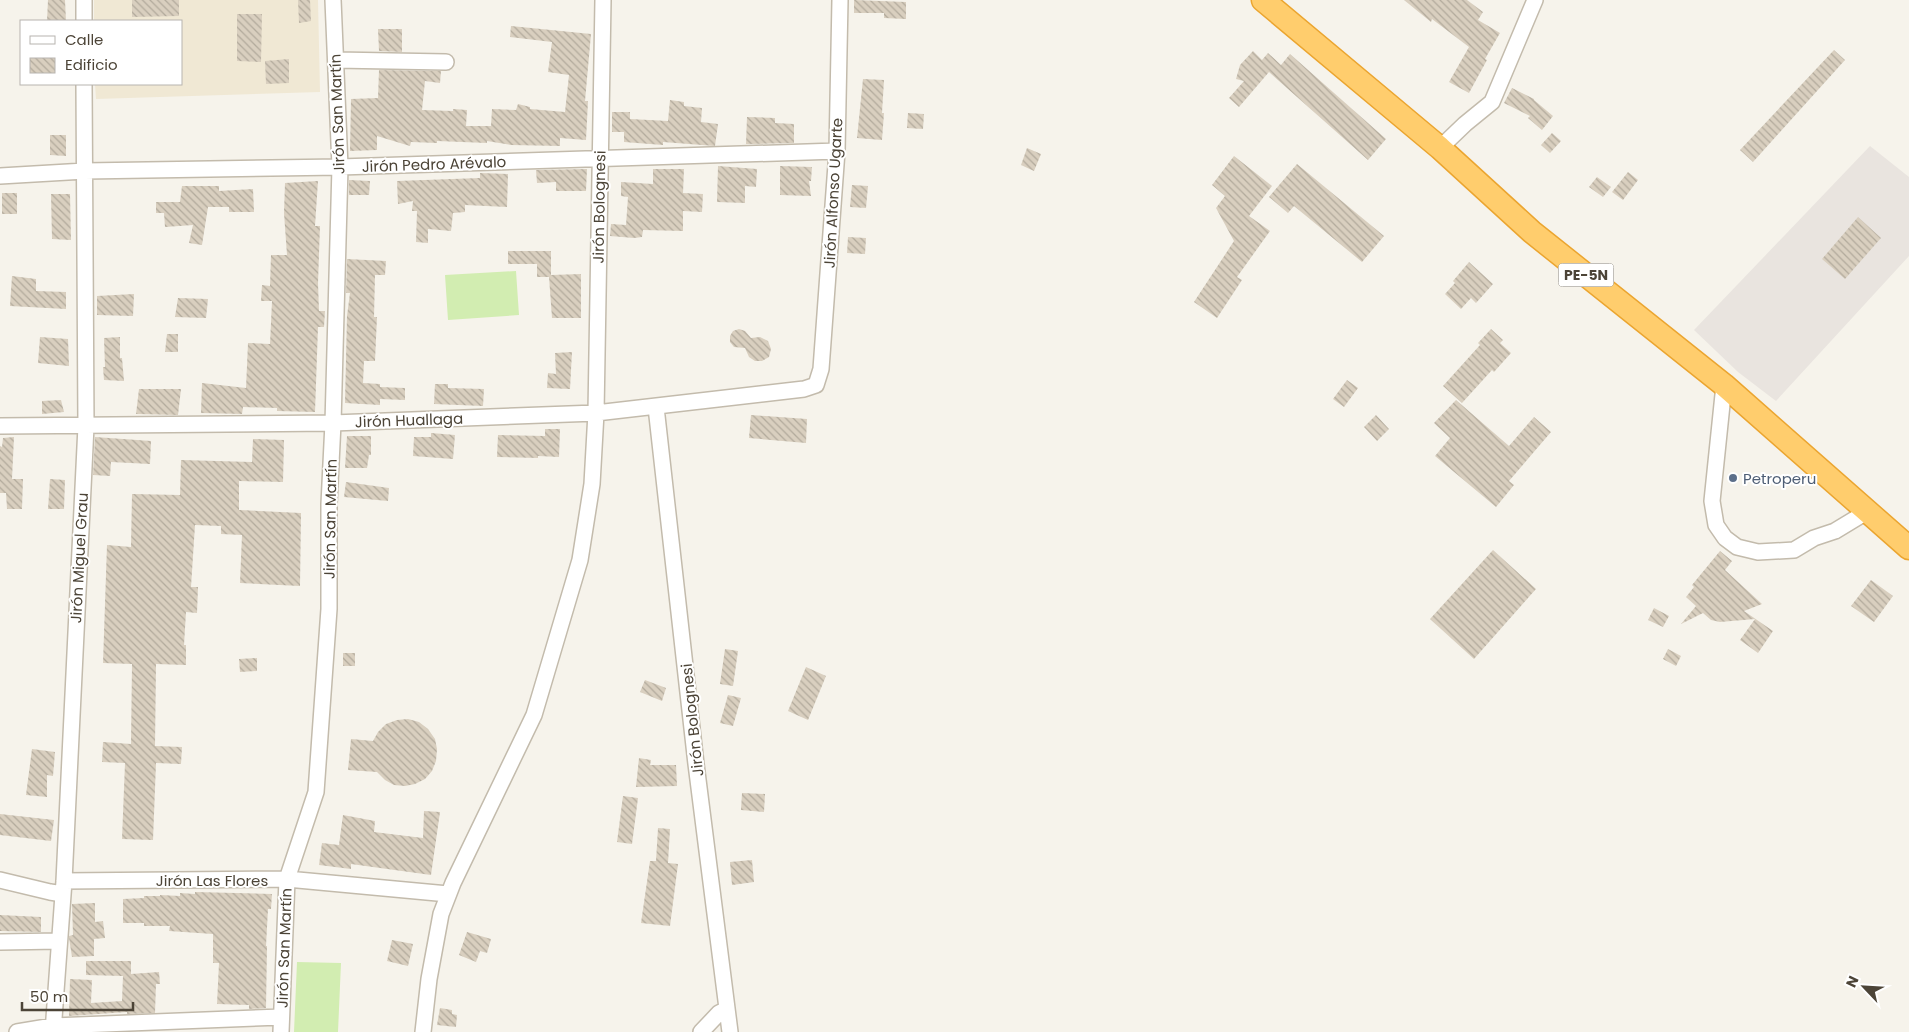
<svg xmlns="http://www.w3.org/2000/svg" width="1909" height="1032" viewBox="0 0 1909 1032" font-family="Poppins,sans-serif">
<style>
.industrial{fill:#e9e4df}
.education{fill:#f0e8d4}
.garden{fill:#d2edb1}
.building{fill:url(#building-back-hatch)}
.lines{fill:none;stroke-linecap:round;stroke-linejoin:round}
.minor-casing{stroke:#c3bbac;stroke-width:18}
.highway-casing{stroke:#eba530;stroke-width:25}
.minor{stroke:#fff;stroke-width:15}
.highway{stroke:#ffcd6d;stroke-width:22}
.service-dot{fill:#5c6f8a;stroke:#fff;stroke-width:2}
.labels{text-anchor:middle;dominant-baseline:central;stroke-width:4;stroke-linejoin:round;paint-order:stroke}
.shield{fill:#fff;stroke:#827c73;stroke-width:1}
.shield-label{font-size:14px;font-weight:bold;fill:#4c4437}
.street-label{font-size:15px;fill:#4c4437;stroke:#fff}
.service-label{font-size:15px;fill:#4e5e75;stroke:#fff;text-anchor:start}
</style>
<defs>
<pattern id="building-back-hatch" width="6" height="6" patternUnits="userSpaceOnUse" patternTransform="scale(1.25)"><rect width="6" height="6" fill="#d9cfbf"/><path d="M-1 5l2 2M0 0l6 6M5-1l2 2" fill="none" stroke="#b2aa9c"/></pattern>
</defs>
<rect width="100%" height="100%" fill="#f6f3eb"/>
<path class="industrial" d="M1870,146L1909,177V256L1776,401L1738,372L1694,330Z"/>
<path class="education" d="M94,0H318L320,92L96,99L95,84H181V21H94Z"/>
<path class="garden" d="M516,271L519,315L448,320L445,275Z
M297,962L341,963L338,1032H294Z"/>
<path class="building" d="M48,0H65L66,21H47Z
M132,0H179V16L132,17Z
M298,0H310L311,21L299,23Z
M854,0L906,2V19L884,18V13H854Z
M1404,0H1467L1483,12L1478,20L1500,33L1485,59L1487,60L1469,93L1449,82L1469,47L1432,19L1431,22Z
M237,14H262L261,62L237,61Z
M511,26L591,34L585,101H588L586,140L560,138V146L511,145L487,141V143L437,141V143L411,142L410,146L377,136V150L350,151L351,99L378,98L379,70L441,71L440,83L425,81L422,110L453,111V109L467,110L466,126H491L492,109L516,110L518,104L530,107V109L565,112L569,75L548,72L552,42L510,37Z
M378,29H402V52L379,51Z
M1834,50L1845,60L1753,162L1740,150Z
M1253,51L1262,60L1268,53L1281,65L1290,54L1386,139L1368,160L1269,72L1239,107L1229,98L1244,81L1236,79L1240,65Z
M289,59V83L266,84L265,61Z
M863,79L884,80L882,113H884L882,140L857,138Z
M1512,88L1534,99V100L1553,116L1542,130L1528,118L1530,116L1504,103Z
M670,100L684,102V106L702,108L701,122L718,124L715,146L663,142V145L624,142V132H612V112H630V119L668,121Z
M908,113L924,114L923,129L907,128Z
M747,117L775,118V123L794,124V143L746,144Z
M1552,133L1561,141L1550,153L1541,145Z
M50,135H66V156L50,155Z
M1027,148L1041,154L1034,171L1021,165Z
M1234,156L1272,186L1249,216L1270,231L1237,277L1242,280L1217,318L1194,302L1234,241L1216,208L1225,196L1212,185Z
M1297,164L1384,236L1362,262L1294,206L1288,213L1269,197Z
M718,166L757,169L756,187L745,186V203L717,202Z
M780,166L812,167L811,181H809L811,196L780,195Z
M587,169L586,191H556V182L537,183L536,170Z
M653,169H684L683,193L703,194L702,212L683,211V231L643,230L642,237L634,238L610,236L611,224L626,225L628,197L621,196V182L653,184Z
M1628,172L1638,180L1623,200L1612,192Z
M480,173L508,174L507,207L465,205V212L453,213L451,231L428,229V243L416,242L417,211H412L413,201L398,204L397,181L480,178Z
M1597,177L1611,187L1603,197L1589,187Z
M349,180L370,181L369,195H349Z
M318,181L315,226H320L318,283L319,311H325L324,327H318L315,412L277,411V408L243,407L242,414L201,413L202,383L246,388L248,343L270,344L272,301H261L262,285L270,286L271,255H287L284,213L285,183Z
M852,185L868,186L866,208L850,207Z
M182,186H219V191L253,189L254,212H229V207H208L202,245L189,243L193,225L165,227L164,213H156V202H180Z
M2,193H17V214H2Z
M51,194H70L71,240L52,239Z
M1858,217L1881,238L1845,279L1822,259Z
M848,237L866,238L865,254L847,253Z
M508,251H551V275L581,274V318H552L549,277H537V264H508Z
M347,259L386,261L385,275H375L374,317H377L375,361H364L363,383L380,384V387L405,388V400L380,399V405L345,403L347,316L350,293H346Z
M1469,262L1493,284L1476,303L1471,298L1461,309L1445,294L1455,283L1453,281Z
M12,276L36,279V291L66,292V309L10,306Z
M134,294L133,316L97,315V296Z
M178,298L208,299L206,318L175,317Z
M739,329L745,331L751,338L760,337L768,341L771,349L769,357L762,361H755L749,357L745,348L734,347L730,342V336L733,331Z
M1491,329L1503,340L1500,343L1511,353L1494,372L1492,370L1462,403L1443,386L1480,345L1478,343Z
M167,334H178V352H165Z
M40,337L68,339L69,366L38,363Z
M120,337V358H122L124,381L104,380L103,367H105L104,338Z
M572,352L570,389L547,388L548,373L556,374L555,353Z
M1347,380L1358,388L1344,407L1333,399Z
M435,384H448V388L484,389L483,406L434,404Z
M139,389H181L178,415L136,414Z
M61,400L64,412L42,414V401Z
M1456,400L1509,446L1534,417L1551,432L1509,481L1514,485L1496,507L1435,456L1450,438L1434,423Z
M751,415L807,419L806,443L749,438Z
M1376,415L1389,429L1377,441L1364,427Z
M545,429H560L559,457L538,456V458L497,457L498,435L545,436Z
M431,433L455,435L453,459L413,456L414,437H431Z
M347,436H371V455H369L367,468H345Z
M14,437L12,479H23L22,509H7L6,493H0V446L2,447L3,438Z
M95,437L151,441L150,464L111,462L110,476L93,475Z
M253,439L284,440L283,482L239,481V510L301,513L300,586L240,583L242,535L221,534V526L195,525L191,587H198L197,613L186,612L184,645H186V665L156,664L155,746L182,747L181,764L156,763L153,840L122,839L125,763L102,762L103,742L131,744L132,664L103,663L107,545L131,547L132,494L180,495L181,460L252,462Z
M50,479L65,480L64,509H48Z
M346,482L389,488L388,501L344,497Z
M1493,550L1536,589L1474,659L1430,619Z
M1720,551L1732,561L1725,570L1762,604L1744,611L1773,631L1758,653L1740,640L1755,619L1720,622L1711,620L1703,613L1681,624L1696,606L1686,597L1694,587L1692,585Z
M1871,580L1893,596L1874,622L1851,606Z
M1654,608L1669,616L1663,627L1648,620Z
M725,649L738,651L733,686L720,684Z
M1668,649L1681,656L1676,666L1663,659Z
M343,653H355V666H343Z
M257,658V671L240,672L239,659Z
M806,667L826,676L808,720L788,711Z
M645,680L666,688L662,701L640,692Z
M728,695L741,698L733,726L720,723Z
M408,719L419,722L428,729L435,739L437,749L436,761L432,771L425,779L415,784L405,786L394,785L385,780L377,772L348,770L351,739L373,741L378,732L386,724L397,720Z
M32,749L55,752L53,776L47,775V797L26,795Z
M639,758L651,760L650,765H676L677,786L636,787Z
M742,793L765,794L764,812L741,810Z
M623,796L638,798L632,844L617,842Z
M424,811L440,812L431,875L351,864V869L319,865L322,843L339,845L343,815L375,821L374,832L423,838Z
M0,814L54,820L51,841L0,835Z
M658,828L670,829L668,863L678,864L670,926L641,923L650,861H656Z
M752,860L754,882L732,885L730,862Z
M195,892L272,894L271,909H268L266,946H267L266,1008L249,1009V1005L217,1004L219,963H213V934L169,931L170,926H144V923H123V899L144,898V896H160V895L180,896V893L195,894Z
M95,903V922L103,921L105,938L94,939V956L72,957L69,938V936L73,935L72,904Z
M0,915L41,917V932L0,931Z
M467,932L491,939L487,953L480,951L476,962L459,955Z
M392,940L413,944L408,966L387,961Z
M86,961H131V974L159,972L160,984H156L155,1013L127,1014V1012L69,1016L70,979L92,980L91,1003L122,1001L123,976L86,975Z
M440,1008L452,1010V1014L457,1015L456,1027L437,1025Z"/>
<g class="lines">
<defs>
<path id="minor" d="M84,0V21
M336,60L446,62
M1440,148L1465,124L1492,102L1535,0
M0,176L85,171L340,167L837,151
M1724,385L1712,501L1716,525L1725,538L1737,547L1758,552L1794,550L1814,538L1835,531L1868,511
M656,407L696,764L730,1032
M0,426L333,423L596,413L804,389L816,385L821,369L837,151L840,0
M0,880L50,892L63,894
M64,881L287,879L448,894
M0,942L59,941
M17,1032L53,1026L281,1017
M53,1032L64,881L86,426L84,84
M281,1032L287,879L316,792L329,609V504L333,423L340,167L333,0
M423,1032L429,979L441,914L453,883L534,715L580,560L592,484L596,413L603,0
M701,1032L719,1013L727,1009"/>
<path id="highway" d="M1263,0L1440,148L1532,232L1724,385L1909,548"/>
</defs>
<use href="#minor" class="minor-casing"/>
<use href="#highway" class="highway-casing"/>
<use href="#minor" class="minor"/>
<use href="#highway" class="highway"/>
</g>
<circle class="service-dot" cx="1733" cy="478" r="5"/>
<g class="labels">
<rect class="shield" x="1558.5" y="263.5" width="55" height="23" rx="4"/>
<g class="shield-label">
<text x="1586" y="275">PE-5N</text>
</g>
<g class="street-label">
<text transform="translate(337 114) rotate(-92)">Jirón San Martín</text>
<text transform="translate(434 164) rotate(-2)">Jirón Pedro Arévalo</text>
<text transform="translate(833 193) rotate(-87)">Jirón Alfonso Ugarte</text>
<text transform="translate(599 207) rotate(-89)">Jirón Bolognesi</text>
<text transform="translate(409 420) rotate(-2)">Jirón Huallaga</text>
<text transform="translate(330 519) rotate(-89)">Jirón San Martín</text>
<text transform="translate(79 558) rotate(-87)">Jirón Miguel Grau</text>
<text transform="translate(692 720) rotate(-96)">Jirón Bolognesi</text>
<text x="212" y="880">Jirón Las Flores</text>
<text transform="translate(284 948) rotate(-88)">Jirón San Martín</text>
</g>
<g class="service-label">
<text x="1743" y="478">Petroperu</text>
</g>
</g>
<rect x="20" y="20" width="162" height="65" fill="#ffffff" stroke="#b7b4af"/>
<rect x="30" y="36" width="25" height="8" fill="#ffffff" stroke="#b7b4af"/>
<text x="65" y="45" font-size="15" fill="#4c4437">Calle</text>
<rect x="30" y="58" width="25" height="15" fill="url(#building-back-hatch)" stroke="#b7b4af"/>
<text x="65" y="70" font-size="15" fill="#4c4437">Edificio</text>
<g transform="translate(1864 987) rotate(295)" stroke="#ffffff" stroke-width="4" paint-order="stroke">
<path d="M0-4L9 19L0 12L-9 19Z" fill="#4c4437"/>
<text y="-8" font-size="14" font-weight="bold" text-anchor="middle" fill="#4c4437">N</text>
</g>
<path d="M22 1002v8h111v-8" fill="none" stroke="#4c4437" stroke-width="2.5"/>
<text x="30" y="1002" font-size="15" fill="#4c4437" stroke="#ffffff" stroke-width="4" paint-order="stroke">50 m</text>
</svg>
